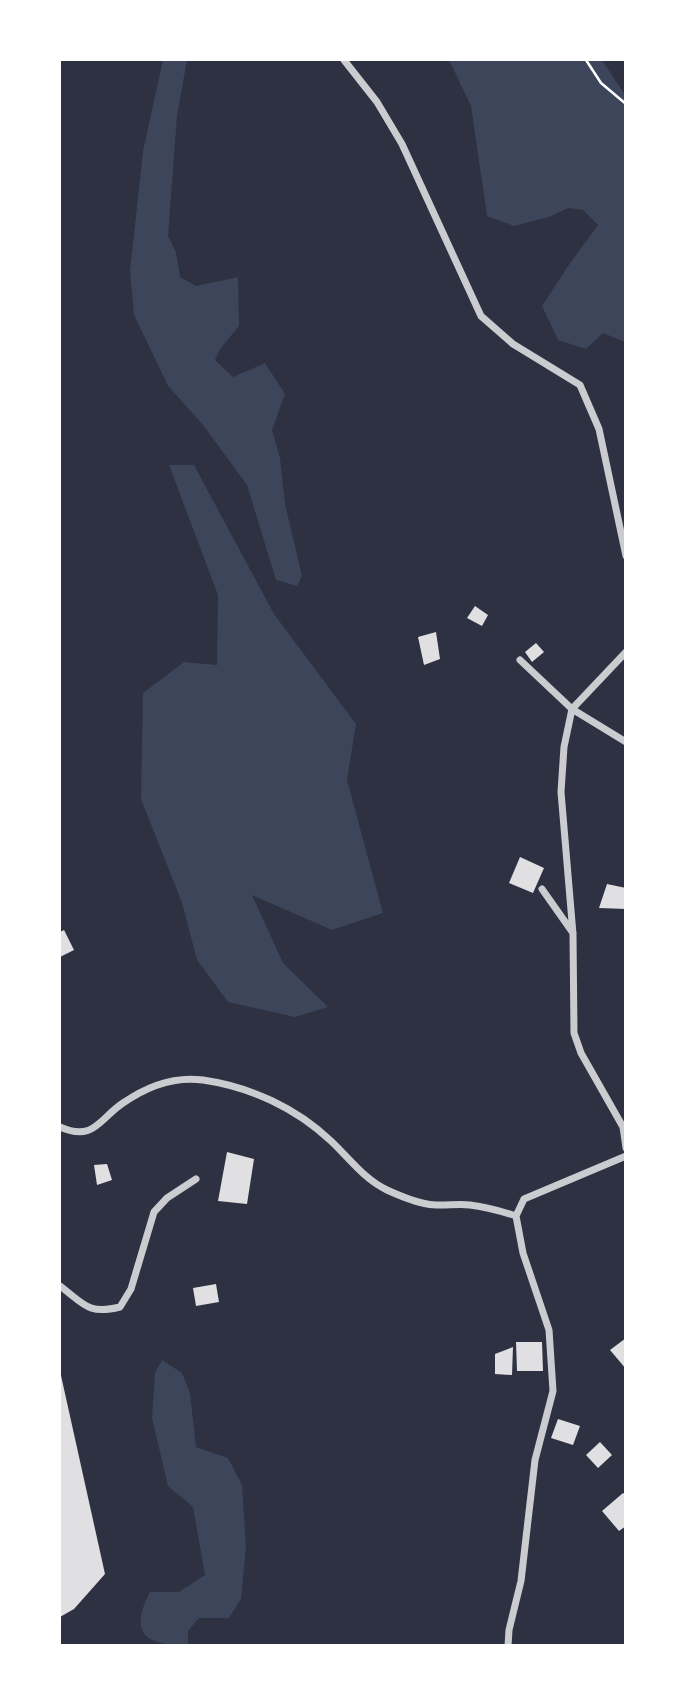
<svg xmlns="http://www.w3.org/2000/svg" width="685" height="1705" viewBox="0 0 685 1705" font-family="'Space Grotesk',sans-serif">
<style>
.green{fill:#3c4559}
.building{fill:#e0e0e3}
.lines{fill:none;stroke-linecap:round;stroke-linejoin:round}
.path{stroke:#fff;stroke-width:2.5}
.minor{stroke:#caccd0;stroke-width:7}
</style>
<rect width="100%" height="100%" fill="#2d3142"/>
<path class="green" d="M163,60H187L177,116L168,236L176,252L180,277L196,286L238,277L239,326L220,349L215,360L233,377L265,363L285,394L272,430L280,458L285,504L302,576L297,586L276,580L247,485L203,425L168,386L134,315L130,271L143,151Z
M449,60H602L625,95V342L603,333L586,349L558,340L542,306L568,266L598,225L583,210L568,208L549,217L514,226L487,216L471,106Z
M169,465H194L274,614L356,724L347,780L383,913L332,930L252,895L283,963L328,1007L295,1017L228,1002L197,960L182,903L141,799L143,693L184,662L217,665L218,595Z
M162,1360L182,1373L190,1393L196,1447L228,1458L242,1485L246,1547L241,1599L229,1618H199L188,1631V1645C146,1646 128,1634 150,1592H179L205,1575L193,1507L168,1486L152,1418L155,1373Z"/>
<path class="building" d="M475,606L488,615L482,626L467,618Z
M436,632L440,659L424,665L418,637Z
M536,643L544,652L532,662L525,652Z
M520,857L544,868L533,893L509,883Z
M607,884L626,888V909L599,908Z
M64,930L74,950L60,957V932Z
M227,1152L254,1159L247,1204L218,1201Z
M107,1164L112,1180L97,1185L94,1165Z
M216,1284L219,1302L196,1306L193,1288Z
M626,1338V1369L610,1350Z
M516,1342H542L543,1371H517Z
M513,1347L512,1375L495,1374V1354Z
M60,1371L105,1574L74,1609L60,1617Z
M558,1419L580,1426L573,1445L551,1438Z
M600,1442L612,1455L598,1468L586,1455Z
M623,1493L626,1495V1526L619,1531L602,1511Z"/>
<g class="lines">
<path class="path" d="M586,60L601,83L626,104"/>
<path class="minor" d="M344,60L377,102L402,144L481,316L513,344L580,385L599,429L626,556
M626,652L572,709L564,747L561,792L573,934L574,1033L581,1053L623,1127L626,1148
M520,660L572,709L626,742
M542,889L573,933
M60,1127C94,1142 99,1119 123,1103C146,1087 174,1076 203,1080C251,1087 296,1108 331,1141C349,1158 364,1179 387,1190C398,1195 414,1202 427,1204C441,1207 456,1203 470,1205C485,1207 501,1211 516,1216
M60,1286C84,1304 88,1315 120,1307L131,1289L154,1212L167,1198L196,1179
M508,1646L509,1630L521,1581L535,1460L553,1391L549,1330L523,1253L516,1216L524,1199L626,1156"/>
</g>
<rect width="685" height="1705" fill="none" stroke="#ffffff" stroke-width="122"/>
</svg>
